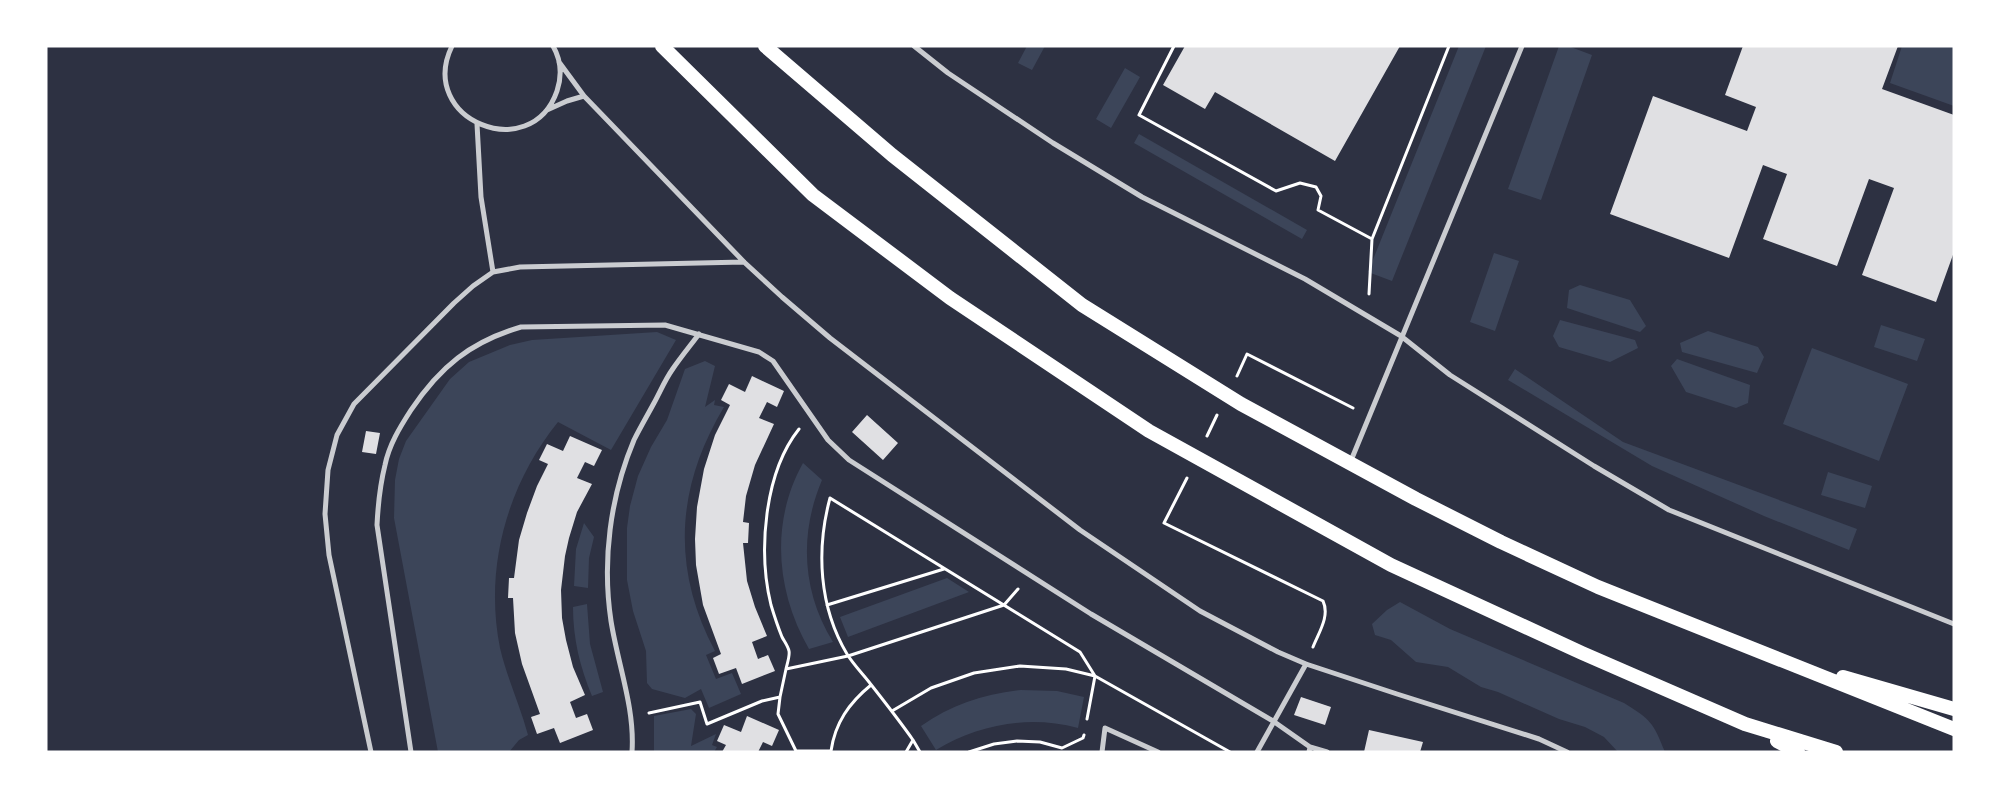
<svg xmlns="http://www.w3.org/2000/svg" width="2000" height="798" viewBox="0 0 2000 798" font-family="'Space Grotesk',sans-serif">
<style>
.green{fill:#3c4559}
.building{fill:#e0e0e3}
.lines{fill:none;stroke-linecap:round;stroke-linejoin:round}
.path{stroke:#fff;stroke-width:3}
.minor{stroke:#caccd0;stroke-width:5}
.trunk{stroke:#fff;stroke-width:14}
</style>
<rect width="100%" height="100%" fill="#2d3142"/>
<path class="green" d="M1027,46H1045L1032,70L1018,63Z
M1459,46H1486L1392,281L1368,272Z
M1559,46H1568L1592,55L1541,200L1508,189Z
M1902,46H1954V106L1890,83Z
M1125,68L1140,77L1111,128L1096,119Z
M1139,134L1307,230L1302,239L1134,143Z
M1494,253L1519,261L1495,331L1470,322Z
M1580,285L1630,300L1646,326L1640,332L1567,308L1569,290Z
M1560,320L1635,340L1638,348L1610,362L1559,347L1553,336Z
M1881,325L1925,339L1917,361L1874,347Z
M1708,331L1758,347L1764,357L1757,373L1682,352L1680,343Z
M657,332L676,340L611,450L558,422C507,485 484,568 500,648C507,678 520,705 528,735L519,740L509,752H438L394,518L395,480L399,459L406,441L450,379L469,362L510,345L532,340Z
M1812,348L1908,384L1879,461L1783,424Z
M1677,359L1750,385L1748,403L1736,408L1686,392L1671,366Z
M705,361L715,366L705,407L715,400L714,405L724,407C676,487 671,568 715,651L706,655L716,679L732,673L741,694L709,708L701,689L685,698L652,689L647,683L646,651L633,611L627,580V528L630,506L638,476L651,447L667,420L685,369Z
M1515,369L1623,442L1857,529L1849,550L1764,516L1652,466L1508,380Z
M803,463L822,480C799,534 802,592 833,642L809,649C776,592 770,522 803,463Z
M1828,472L1872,486L1865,508L1821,495Z
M584,523L594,537L589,558L588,588L574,586L576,549Z
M947,578L969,592L848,637L840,617Z
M1400,602L1450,629L1624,703C1651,720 1653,722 1665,752H1618L1604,737L1585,727L1559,719L1498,692L1481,687L1448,667L1416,662L1391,640L1375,635L1372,624L1387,610Z
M587,604L590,644L603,692L592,696C580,667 573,639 573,607Z
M1021,690L1057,691L1084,697L1078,728C1029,715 979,724 936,750L921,726C951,705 984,694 1021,690Z
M691,709L696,714L691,746L716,734L712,745L717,747L714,752H654V716Z"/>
<path class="building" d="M1185,46H1400L1335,161L1215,92L1205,109L1163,85Z
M1743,46H1898L1882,89L1954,115V252L1936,302L1862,275L1894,188L1869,179L1837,266L1763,239L1787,174L1763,165L1729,258L1610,214L1653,96L1747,131L1756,107L1725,95Z
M752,376L784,391L777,407L767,402L759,418L774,424L755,465L746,496L743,522L749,523L748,543H743L747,581L755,607L767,636L752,642L758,659L768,655L775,671L742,684L736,668L719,674L713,658L721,654L703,605L696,565L695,539L697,507L704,469L715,435L730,405L721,400L729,384L745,392Z
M867,415L898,443L883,460L852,432Z
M366,431L380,433L376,454L362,452Z
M570,436L602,450L594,466L585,462L577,478L592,484L577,512L569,538L565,556L561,590L562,618L566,640L573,667L585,695L570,702L576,718L587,714L593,730L560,743L554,728L537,734L531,717L540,714L522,664L515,633L513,598H508L509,578H514L519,540L527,513L537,486L548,464L539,460L547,444L563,451Z
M1301,697L1331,707L1325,725L1294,715Z
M747,716L779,730L772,746L763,742L758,752H722L726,745L717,741L724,725L741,732Z
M1369,730L1423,742L1420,752H1364Z"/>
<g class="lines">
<path class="path" d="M1174,46L1139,115L1276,191L1300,183L1316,187L1321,196L1318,210L1372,239L1369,294
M1372,239L1449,46
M1237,376L1247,354L1353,408
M1207,436L1217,415
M1187,478L1164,523L1323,601C1330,616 1319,632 1313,647
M827,605L944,569
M786,669C787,664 790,656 789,651C788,646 784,641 782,637C778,627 774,615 771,605C758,552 764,473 799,429
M780,697L778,714L796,751H831
M892,711L931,688L974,673L1020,666L1066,669L1095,676L1230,752
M649,713L700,702L707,724L762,701L780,697L786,669L848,656L1004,605L1018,589
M831,751C835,723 849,703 871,685
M906,752L913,740
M920,752L913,740C899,720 884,701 869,682C862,673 853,664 847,654C819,607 816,550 830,498L1080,652L1095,676L1087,719
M969,752L994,744L1017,741L1040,742L1062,748L1083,738L1084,735"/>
<path class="minor" d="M452,46C416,120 531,166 557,91C562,76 561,60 553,46
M914,46L948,73L1053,143L1142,197L1305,279L1401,336L1450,375L1594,466L1669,510L1954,624
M559,62L584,96L744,262L782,297L830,338L1080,530L1200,611L1278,652L1306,664L1397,694L1539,739L1567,752
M547,110L567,101L584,96
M477,124L481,197L493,272
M1350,463L1522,46
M1310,747L1327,752
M371,752L329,555L325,514L328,470L337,435L354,404L454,303L473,286L493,272L520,267L744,262
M411,752L377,525C378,505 380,485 385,465C389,445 400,427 411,410C440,367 470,342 521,327L665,325L759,352L773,361L828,440L849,460L1091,614L1273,721L1310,747L1309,752
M632,752C635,708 618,665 611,621C602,561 610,497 634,440C640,428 647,416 654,403C660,392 665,380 672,370C680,358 690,346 699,334
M1102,752L1105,728L1158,752
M1257,752L1306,664"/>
<path class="trunk" d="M662,46L813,195L950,298L1149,431L1391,565L1582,653L1745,724L1836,752
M765,46L892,155L1082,305L1241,404L1416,499L1501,542L1598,587L1954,729
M1843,677L1954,709
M1777,741L1798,752"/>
</g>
<rect width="2000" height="798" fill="none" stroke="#ffffff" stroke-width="95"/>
</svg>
